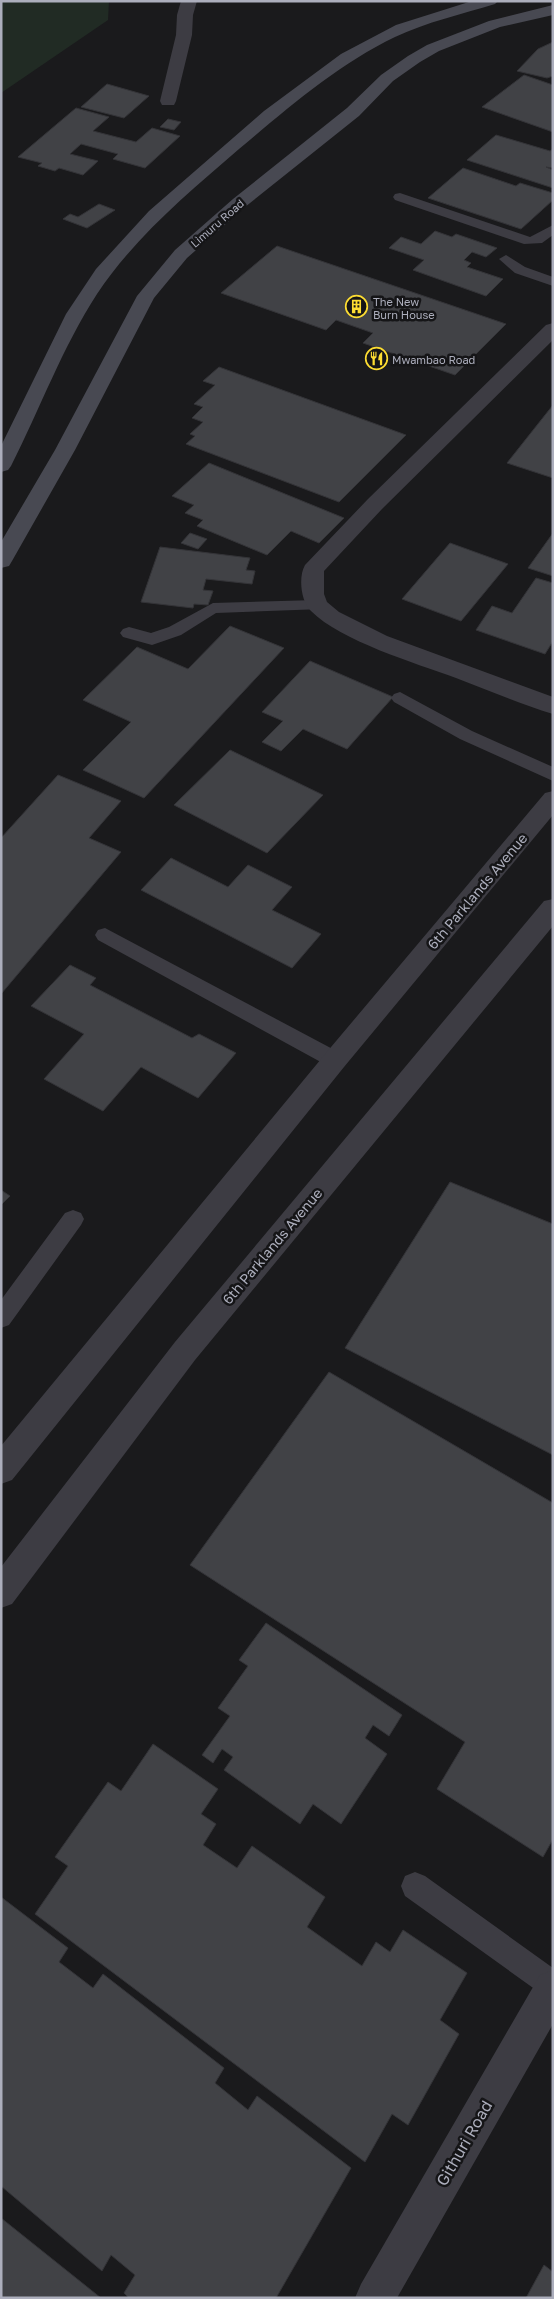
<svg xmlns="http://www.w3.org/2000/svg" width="554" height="2299" viewBox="0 0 554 2299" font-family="'Golos Text',sans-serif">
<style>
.green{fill:#212b24}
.building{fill:#414246;stroke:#343438}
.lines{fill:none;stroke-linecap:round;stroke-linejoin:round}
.service{fill:#3d3c43;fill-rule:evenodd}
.minor{fill:#3d3c43;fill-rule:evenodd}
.tertiary{fill:#3d3c43;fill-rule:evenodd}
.secondary{fill:#484952;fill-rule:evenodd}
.labels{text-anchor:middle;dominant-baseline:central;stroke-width:5;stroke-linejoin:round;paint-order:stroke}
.far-street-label{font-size:11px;fill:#acaebc;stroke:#151517}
.far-poi-label{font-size:11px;fill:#acaebc;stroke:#151517;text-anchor:start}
.street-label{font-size:14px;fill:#acaebc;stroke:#151517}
.near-street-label{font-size:16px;fill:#acaebc;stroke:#151517}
</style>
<rect width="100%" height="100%" fill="#1a1a1c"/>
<path class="green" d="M1,1H109L108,20L1,93Z"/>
<path class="building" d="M553,42V76L547,78L517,71L538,49Z
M524,75L553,85V132L482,107Z
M107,84L149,96L124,118L81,107Z
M76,108L109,117L93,131L136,142L152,128L180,136L145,168L113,159L118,154L81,144L70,154L98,161L83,175L59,168L55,171L38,166L42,163L18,157Z
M168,119L181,122L174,130L160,127Z
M496,135L550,151L553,149V168L546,167L553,170V188L467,160Z
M463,168L516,186L520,183L553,193V200L521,229L428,198Z
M99,204L115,210L87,228L63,219L70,214L78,217Z
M435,231L452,237L456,234L497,248L486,257L472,252L464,260L471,263L467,267L503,279L486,296L413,270L424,260L389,248L401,237L421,244Z
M277,246L506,324L455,375L363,343L373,333L336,320L326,330L221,293Z
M219,367L406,435L339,502L186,444L195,436L190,434L203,422L192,418L203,407L194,404L215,385L203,381Z
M553,405V478L507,463Z
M209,463L344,518L319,543L291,531L267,555L197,526L203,520L185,513L194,505L172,496Z
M190,533L207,539L198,549L181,543Z
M553,533V576L528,568Z
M450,543L508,564L461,621L402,599Z
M160,547L250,558L246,570L255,571L252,584L206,579L203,590L213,591L208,605L194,604L193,608L141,602Z
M536,578L553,583V641L545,654L476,630L492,606L512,613Z
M230,626L284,648L144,798L83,770L131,722L83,700L137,647L188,669Z
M310,661L393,697L347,749L303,729L281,751L262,742L283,721L262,712Z
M230,750L323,795L267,853L174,805Z
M58,775L121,801L89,838L121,852L1,994V838Z
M171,858L228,887L248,865L292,887L272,910L321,934L292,968L141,890Z
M70,965L96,978L90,985L192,1038L199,1034L236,1053L198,1098L141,1067L103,1111L44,1079L84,1034L31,1006Z
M450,1182L553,1224V1455L345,1348Z
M1,1190L10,1196L1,1205Z
M329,1372L553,1503V1839L543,1857L437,1789L465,1742L190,1565Z
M266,1623L402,1715L389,1736L373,1725L365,1738L387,1754L341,1824L313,1804L300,1824L224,1770L233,1757L222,1749L213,1763L202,1755L230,1716L218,1708L248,1666L239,1660Z
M153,1744L218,1789L201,1814L216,1824L203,1845L237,1868L252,1846L325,1897L307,1927L362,1966L376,1942L390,1952L403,1930L467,1973L440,2020L459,2034L408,2125L392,2114L365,2162L35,1914L68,1866L55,1857L108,1782L121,1791Z
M1,1897L68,1948L59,1962L93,1988L103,1974L224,2068L215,2083L248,2110L257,2096L351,2168L276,2298H129L124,2293L135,2275L111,2255L102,2271L1,2186Z
M1,2218L101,2298H1Z
M544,2265L553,2272V2298H526Z"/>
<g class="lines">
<path class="service" d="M400,193L530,237L553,225V235L542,243L524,244L395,200L393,197L395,194Z
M506,255L525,267L553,277V286L515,273L499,259Z
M317,600L323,601L325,605L323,609L216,613L181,635L152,645L123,637L120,633L123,629L129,627L151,633L169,627L213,603Z
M400,692L472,731L553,767V781L460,739L394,702L391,698L394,694Z
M105,928L342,1054L345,1060L342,1066L335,1068L328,1066L98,940L95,935L98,930Z
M73,1210L81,1213L84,1219L81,1225L9,1325L1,1328V1300L65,1213Z
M415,1872L425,1876L553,1968V1999L543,1995L405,1896L401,1886L405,1876Z"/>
<path class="minor" d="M181,1H197L193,15L192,35L176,101L174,105H162L160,101L176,35L177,15Z
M553,323V340L382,509L324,571V594L327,602L339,612L387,636L553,697V714C520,704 488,690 456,678C415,663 341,641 311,611C301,602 298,577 305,565L368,499L546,325Z
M553,1970V2024L397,2298H355L361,2284L540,1975Z"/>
<path class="tertiary" d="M553,791V815L344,1067L12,1480L1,1484V1446L326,1053L545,793Z
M553,899V926L195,1360L12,1604L1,1608V1567L175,1342L544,901Z"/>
<path class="secondary" d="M472,1H498L495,4C462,14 427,22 395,37C337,65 288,108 239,149C188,193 135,237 97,294C62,348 40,409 11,466L8,470L1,472V446L66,314L96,269L149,211L264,111L341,54L396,25Z
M553,5V15L500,27L439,51L420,62L393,81L359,116L245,207L187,258L154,298L75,450L12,561L9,566L1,568V542L55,450L137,296L175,250L233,199L347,108L381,75L408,56L427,45L489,21Z"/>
</g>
<defs>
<symbol id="building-ring" viewBox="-11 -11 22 22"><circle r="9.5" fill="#151517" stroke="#fcdc32" stroke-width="1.5"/><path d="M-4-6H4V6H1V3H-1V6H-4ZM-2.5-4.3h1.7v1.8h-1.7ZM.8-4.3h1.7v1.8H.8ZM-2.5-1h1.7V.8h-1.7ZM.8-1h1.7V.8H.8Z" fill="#fcdc32"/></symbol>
<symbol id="restaurant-ring" viewBox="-11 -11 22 22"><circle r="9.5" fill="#151517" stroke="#fcdc32" stroke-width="1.5"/><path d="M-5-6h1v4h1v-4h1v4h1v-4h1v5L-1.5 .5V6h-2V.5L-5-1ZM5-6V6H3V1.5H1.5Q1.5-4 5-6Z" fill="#fcdc32"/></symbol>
</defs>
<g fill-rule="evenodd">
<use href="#building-ring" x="344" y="294" width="25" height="25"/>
<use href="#restaurant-ring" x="364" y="346" width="25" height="25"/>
</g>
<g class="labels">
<g class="far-street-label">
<text transform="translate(217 223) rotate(-41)">Limuru Road</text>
</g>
<g class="far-poi-label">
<text x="373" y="301">The New<tspan x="373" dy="13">Burn House</tspan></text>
<text x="392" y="359">Mwambao Road</text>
</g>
<g class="street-label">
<text transform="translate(477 891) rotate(-50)">6th Parklands Avenue</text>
<text transform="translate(272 1246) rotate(-50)">6th Parklands Avenue</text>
</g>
<g class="near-street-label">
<text transform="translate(464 2143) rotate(-60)">Githuri Road</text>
</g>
</g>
<rect width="554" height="2299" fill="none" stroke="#acaebc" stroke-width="5"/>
</svg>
